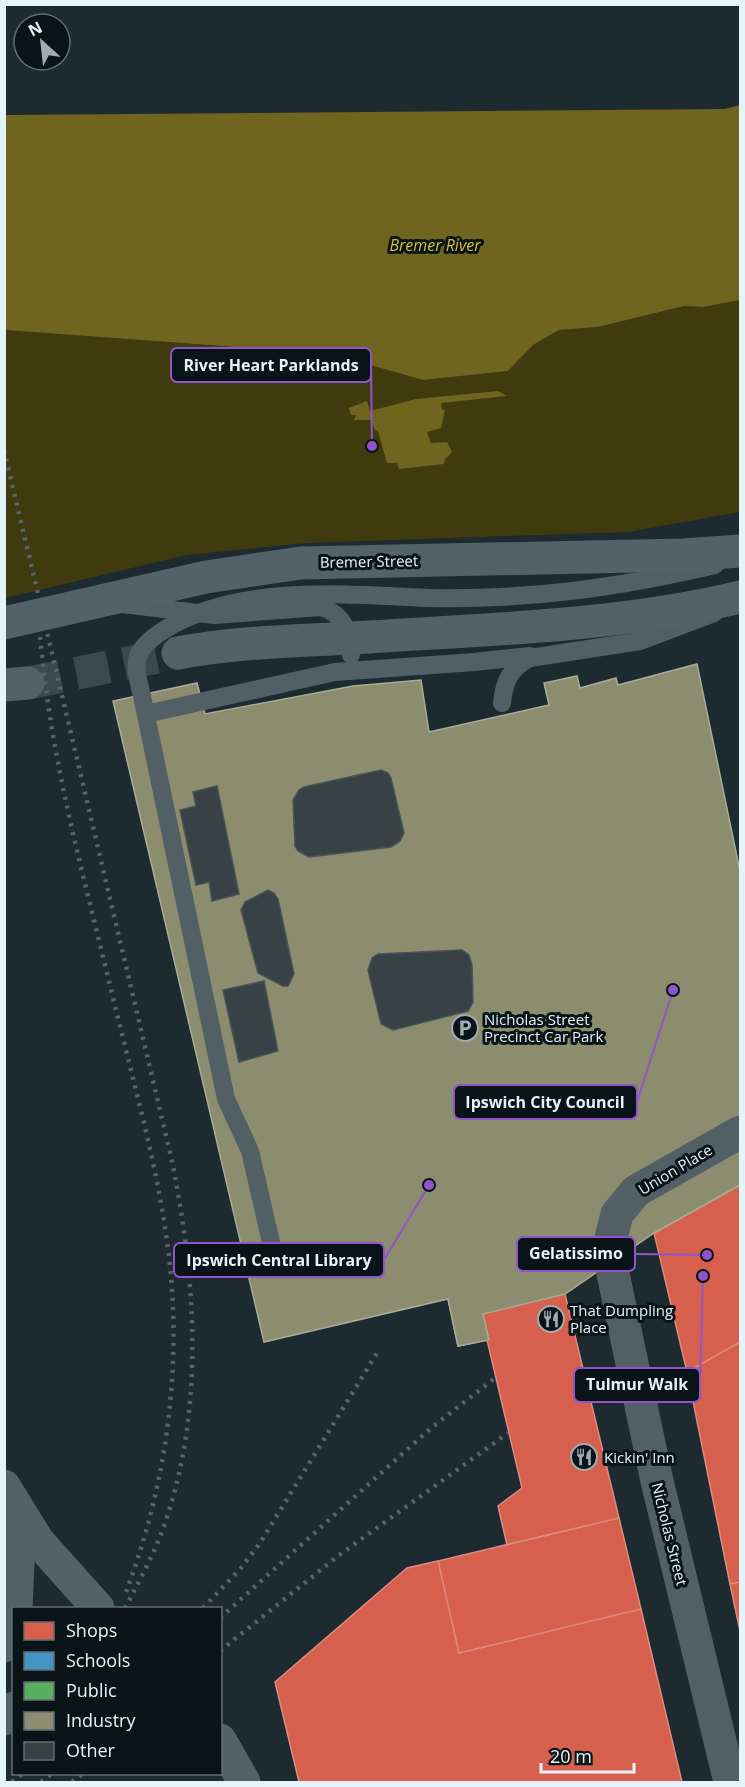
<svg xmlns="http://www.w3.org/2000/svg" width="745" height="1787" viewBox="0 0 745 1787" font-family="'Open Sans',sans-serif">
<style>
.green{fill:#403a0f}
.water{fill:#6f651e}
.shops{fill:#d6604d;stroke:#da8c81;stroke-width:1.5}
.schools{fill:#4393c3;stroke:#74b0d4;stroke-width:1.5}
.public{fill:#5aae61;stroke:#84c38f;stroke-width:1.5}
.industry{fill:#8c8c6e;stroke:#a7ab98;stroke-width:1.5}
.building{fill:#374146;stroke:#485358;stroke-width:1.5}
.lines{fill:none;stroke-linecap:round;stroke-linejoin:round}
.secondary-tunnel{stroke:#3b484d;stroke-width:33;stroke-dasharray:33 16;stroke-linecap:butt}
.lane{stroke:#526066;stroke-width:18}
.street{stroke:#526066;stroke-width:33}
.secondary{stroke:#516269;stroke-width:33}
.rail{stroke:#586469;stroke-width:4.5;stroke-dasharray:3 6;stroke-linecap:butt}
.lane-bridge{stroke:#526066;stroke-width:18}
.labels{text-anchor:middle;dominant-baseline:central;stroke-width:6;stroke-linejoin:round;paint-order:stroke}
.street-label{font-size:15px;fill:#e5f3fa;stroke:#0a1418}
.poi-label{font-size:15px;fill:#e5f3fa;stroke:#0a1418;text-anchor:start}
.water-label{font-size:16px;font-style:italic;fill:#d5bf34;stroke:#0a1418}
.leader{fill:none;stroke:#9054cb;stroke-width:2}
.callout-dot{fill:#9054cb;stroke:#0a1418;stroke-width:2}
.callout{fill:#0a1418;stroke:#9054cb;stroke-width:2}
.callout-label{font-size:16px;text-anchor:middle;font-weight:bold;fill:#e5f3fa}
</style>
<rect width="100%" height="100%" fill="#1d2a2f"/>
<path class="green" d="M740,300V512L628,532L307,543L187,555L5,598L4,330L332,354L423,380L508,371L533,345L559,330L598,327L684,306L703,307Z"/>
<path class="water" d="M740,105V300L703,307L684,306L598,327L559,330L533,345L508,371L423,380L332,354L5,330V115L725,109Z
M498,391L507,396L441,403L442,410H445L441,428L427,432L431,443L447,442L452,452L445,459L444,464L399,469L397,463H387L378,431L375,430L372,420H354L356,415H351L349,408L367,401L370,411L416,399Z"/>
<path class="shops" d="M740,1155V1185L674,1222L675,1193Z
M740,1185V1342L687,1372L654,1233Z
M559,1269L619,1518L507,1545L498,1506L522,1488L487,1340L458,1346L448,1299Z
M740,1342V1582L730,1584L687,1372Z
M619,1518L641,1609L459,1653L438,1561Z
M438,1561L459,1653L641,1609L682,1782H299L275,1682L407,1568Z
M740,1582V1631L730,1584Z"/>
<path class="schools" d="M522,1015L525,1016L549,1140L542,1153L565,1267L344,1323L286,1089L396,1061L421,1069L449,1062L463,1045Z"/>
<path class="public" d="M708,755L740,896V1084L661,1129L650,1111L637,1118L559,792Z"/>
<path class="industry" d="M697,664L740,871V1185L654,1233L565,1294L483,1314L489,1340L458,1346L448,1299L264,1342L113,701L197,683L205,714L353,686L421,680L429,732L549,705L544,683L577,676L580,688L616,678L618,685Z"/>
<path class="building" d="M381,770L388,773L391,778L404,833L400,841L391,847L309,857L298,851L295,846L293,800L299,790L304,787Z
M217,786L239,894L212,901L209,882L196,885L180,810L196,806L193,792Z
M268,890L274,893L278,899L294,974L288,986H283L258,973L241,910L245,902Z
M462,950L469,955L472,965L473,1002L468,1011L393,1030L381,1024L368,970L372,958L378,954Z
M264,981L278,1051L239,1062L223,990Z"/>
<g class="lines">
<path class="secondary-tunnel" d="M28,683L178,653"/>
<path class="lane" d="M428,598C529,600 617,588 715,565
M123,604L214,615L321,607C344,614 350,633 351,655
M474,662L530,656
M143,701L226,1099L250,1151L273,1251
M502,703C504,682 510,668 530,658L640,641L714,613"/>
<path class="street" d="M730,1782L657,1481L608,1250L617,1214L636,1191L740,1132"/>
<path class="secondary" d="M4,623L206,577L301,563L682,555L740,551
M178,653C240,641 306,641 369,637C493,629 619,626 740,597
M4,685L28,683
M4,1486L38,1541L98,1608
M5,1507L18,1564L16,1608
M4,1646L14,1621
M4,1719L14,1708
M220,1740L244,1782"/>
<path class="rail" d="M4,450L172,1161C196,1281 205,1409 164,1526C154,1554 139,1582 125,1608
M38,619C43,665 48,711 57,757C73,842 96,926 116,1010C134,1084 155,1158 166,1234C184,1354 169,1478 126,1592
M203,1608L241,1568L260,1543L377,1353
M220,1618L430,1429L495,1378
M220,1651L338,1556L508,1433
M12,1782L22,1774
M41,1782L51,1774
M72,1782L82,1774"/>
<path class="lane-bridge" d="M142,696C139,683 134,669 138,656C143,644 154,637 164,630C238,584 345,594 428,598
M146,714L335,672L474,662"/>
</g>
<defs>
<symbol id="parking-ring" viewBox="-11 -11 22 22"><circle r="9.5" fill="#0a1418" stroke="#9fadb3" stroke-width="1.5"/><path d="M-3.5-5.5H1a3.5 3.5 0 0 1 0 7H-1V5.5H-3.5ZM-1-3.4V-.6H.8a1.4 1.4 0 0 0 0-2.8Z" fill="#9fadb3"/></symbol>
<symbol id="restaurant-ring" viewBox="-11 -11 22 22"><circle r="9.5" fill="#0a1418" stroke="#9fadb3" stroke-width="1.5"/><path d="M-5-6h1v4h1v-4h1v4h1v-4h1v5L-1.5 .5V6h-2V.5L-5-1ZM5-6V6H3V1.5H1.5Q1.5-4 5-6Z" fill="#9fadb3"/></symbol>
</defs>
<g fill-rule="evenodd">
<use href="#parking-ring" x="450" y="1013" width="30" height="30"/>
<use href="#restaurant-ring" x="536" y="1304" width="30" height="30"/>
<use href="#restaurant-ring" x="569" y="1442" width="30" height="30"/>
</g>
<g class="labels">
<g class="street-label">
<text transform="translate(369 561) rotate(-1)">Bremer Street</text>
<text transform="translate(675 1169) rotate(-31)">Union Place</text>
<text transform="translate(670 1534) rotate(76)">Nicholas Street</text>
</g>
<g class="poi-label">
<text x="484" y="1019">Nicholas Street<tspan x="484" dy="17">Precinct Car Park</tspan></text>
<text x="570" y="1310">That Dumpling<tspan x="570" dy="17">Place</tspan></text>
<text x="604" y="1457">Kickin' Inn</text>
</g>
<g class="water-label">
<text x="435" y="245">Bremer River</text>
</g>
</g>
<path class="leader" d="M372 446L371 365M673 990L637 1102M707 1255L635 1254M429 1185L384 1260M703 1276L700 1385"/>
<g class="callout-dot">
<circle cx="372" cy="446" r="6"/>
<circle cx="673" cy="990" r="6"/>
<circle cx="707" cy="1255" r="6"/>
<circle cx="429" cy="1185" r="6"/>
<circle cx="703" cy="1276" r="6"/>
</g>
<g class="callout">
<rect x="171" y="348" width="200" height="34" rx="6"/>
<rect x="454" y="1085" width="183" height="34" rx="6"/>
<rect x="517" y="1237" width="118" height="34" rx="6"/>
<rect x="174" y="1243" width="210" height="34" rx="6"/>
<rect x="574" y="1368" width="126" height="34" rx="6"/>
</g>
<g class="callout-label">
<text x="271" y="371">River Heart Parklands</text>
<text x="545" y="1108">Ipswich City Council</text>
<text x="576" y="1259">Gelatissimo</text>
<text x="279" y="1266">Ipswich Central Library</text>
<text x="637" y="1390">Tulmur Walk</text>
</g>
<rect width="745" height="1787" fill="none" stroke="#e5f3fa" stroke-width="12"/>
<rect x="12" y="1607" width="210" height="168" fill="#0a1418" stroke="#626d72" stroke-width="1.5"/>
<rect x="24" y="1622" width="30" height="18" fill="#d6604d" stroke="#626d72" stroke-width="1.5"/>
<text x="66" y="1637" font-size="18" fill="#e5f3fa">Shops</text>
<rect x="24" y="1652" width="30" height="18" fill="#4393c3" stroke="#626d72" stroke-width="1.5"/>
<text x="66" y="1667" font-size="18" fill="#e5f3fa">Schools</text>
<rect x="24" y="1682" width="30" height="18" fill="#5aae61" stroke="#626d72" stroke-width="1.5"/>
<text x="66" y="1697" font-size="18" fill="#e5f3fa">Public</text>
<rect x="24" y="1712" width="30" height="18" fill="#8c8c6e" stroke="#626d72" stroke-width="1.5"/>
<text x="66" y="1727" font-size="18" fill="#e5f3fa">Industry</text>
<rect x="24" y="1742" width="30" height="18" fill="#374146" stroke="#626d72" stroke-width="1.5"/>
<text x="66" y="1757" font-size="18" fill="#e5f3fa">Other</text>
<g transform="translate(42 42) rotate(333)"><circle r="28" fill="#0a1418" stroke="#626d72" stroke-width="1.5"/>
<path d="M0-4.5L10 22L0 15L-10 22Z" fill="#9fadb3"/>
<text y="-9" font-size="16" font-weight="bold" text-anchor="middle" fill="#e5f3fa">N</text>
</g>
<path d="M541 1763v9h93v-9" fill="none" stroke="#e5f3fa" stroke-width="3"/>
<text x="550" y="1763" font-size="18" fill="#e5f3fa" stroke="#0a1418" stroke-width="4.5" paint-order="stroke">20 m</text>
</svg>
